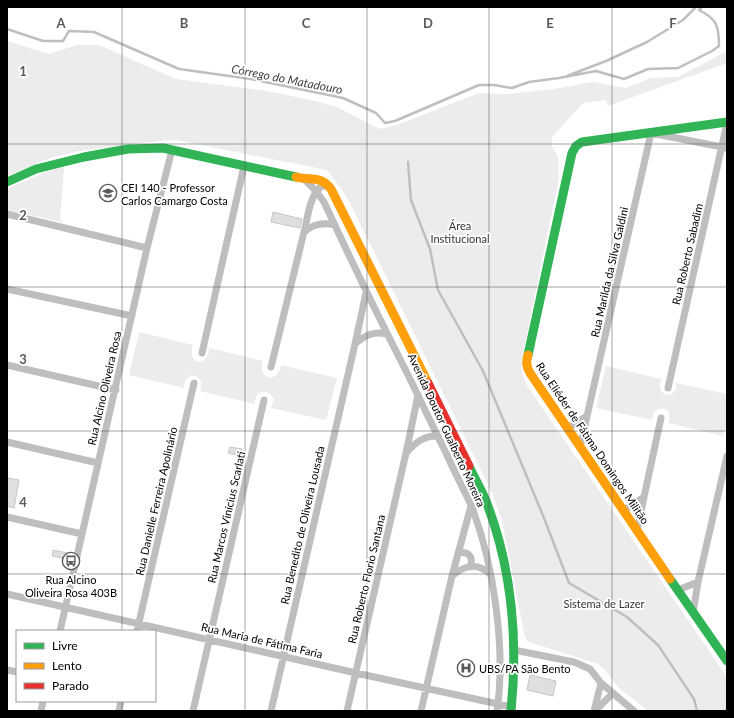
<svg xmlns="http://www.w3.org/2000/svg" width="734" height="718" viewBox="0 0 734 718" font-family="Lato,sans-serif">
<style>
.green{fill:#ececec}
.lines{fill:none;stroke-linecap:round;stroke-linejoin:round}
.stream{stroke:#bfbfbf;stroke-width:2.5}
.building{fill:#dfdfdf;stroke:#c7c7c7}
.street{stroke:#bebebe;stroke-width:7}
.fast{stroke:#30b455;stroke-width:9}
.slow{stroke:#ff9f0a;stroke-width:9}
.jam{stroke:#e5322d;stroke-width:9}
.grid{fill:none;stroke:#595959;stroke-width:1;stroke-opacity:0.55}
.labels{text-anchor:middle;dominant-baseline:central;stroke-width:3.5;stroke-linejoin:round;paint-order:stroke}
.poi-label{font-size:11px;fill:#000;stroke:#fff;text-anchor:start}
.park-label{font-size:11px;fill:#333;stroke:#fff}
.street-label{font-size:11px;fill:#000;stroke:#fff}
.water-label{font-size:12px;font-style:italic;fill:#444;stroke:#fff}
.grid-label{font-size:13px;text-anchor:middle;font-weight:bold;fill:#595959;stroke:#fff;stroke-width:3.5;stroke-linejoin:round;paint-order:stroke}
</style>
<rect width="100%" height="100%" fill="#fff"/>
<path class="green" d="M7,41L49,54L77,45H99L176,79L267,91L315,101L337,107L380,129L397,125L479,93L508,94L554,89L593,82L626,88L651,78L678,77L727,51V63L608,106L606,100L583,103L552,137V147L558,156L559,178L522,358C521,369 522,376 528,387L727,677V711H648L618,687L606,671L598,664L529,642L525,638L502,521L492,493L349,201L340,187L327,170L176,140L158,141L80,151L53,157L7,176Z
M64,167L60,219L62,222L7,210V189L48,171Z
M139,332L193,345C186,364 208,369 209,348L263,361C256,379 278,385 281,365L337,378L326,420L271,408L274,399C267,387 254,390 255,404L200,391C207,374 184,368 184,388L129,375Z
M606,366L662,379C658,386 660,390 665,395L671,394L676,390V383L727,394V427L724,431L723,436L668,423C674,411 664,404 654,412L652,420L596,408Z"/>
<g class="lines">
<path class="stream" d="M7,29L43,41H63L69,31L94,32L179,69L251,79L343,98L376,113L385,123L395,121L479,85H494L512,88L529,82L559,78L596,71L624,79L648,69L678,68L712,51L719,46C719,26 717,19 699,10L702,7
M567,76L606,61L647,42L683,20L696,7
M408,162L411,200L430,249L438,290L483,371L544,518L569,583L627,617L658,645L694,699L697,711"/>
</g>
<path class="building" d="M273,212L302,219L300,228L271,222Z
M230,447L242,449L241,456L228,453Z
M8,478L19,480L14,508L7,506V485Z
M53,550L68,553L67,559L52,556Z
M530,675L556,681L553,696L527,690Z"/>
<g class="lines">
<path class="street" d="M304,179L316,191L324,202C350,258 377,314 405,369C419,397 432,425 446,453C454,471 463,488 471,505C494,564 506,649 497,711
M329,186H322C309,195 308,218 304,232C313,224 323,222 335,225
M7,214L147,248
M7,289L132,316
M366,293L355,344C365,335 374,331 387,334
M202,353L244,166
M7,365L116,390
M271,367L304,232
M668,388L727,123
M418,395L406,453C415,443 424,435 438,436
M587,416L651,133L727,148
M568,428L587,416L580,448
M7,442L98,463
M644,497L661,418
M623,511L644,497L637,531
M7,517L82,534
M458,553C468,551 474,556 470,567
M452,576C465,565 477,562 490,574
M698,582L727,456
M678,590L698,582L693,613
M7,594L356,673L512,707
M60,631L147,248L172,150
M137,631L194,383
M514,650L574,662L590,669L601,683L634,711
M7,670L17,672
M41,711L43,701
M119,711L121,701
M193,711L264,400
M271,711L355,344
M347,711L406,453
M421,711L452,576L471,506
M594,711L601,683
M595,711L612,694"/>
<path class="fast" d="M7,182L36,169L84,157L128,149L163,148L296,177
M528,355L572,153L576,146L582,142L727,122
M469,466C474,477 481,489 486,501C512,568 518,641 511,711
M670,579L727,661"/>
<path class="slow" d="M296,177C311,181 320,175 331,189L428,383
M528,355C526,362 526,366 530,373L670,579"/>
<path class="jam" d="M428,383L469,466"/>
</g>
<path class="grid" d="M122,7V631M245,7V711M367,7V711M489,7V711M612,7V711M7,144H727M7,287H727M7,431H727M7,574H727M122,701V711"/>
<defs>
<symbol id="school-ring" viewBox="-11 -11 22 22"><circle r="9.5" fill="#fff" stroke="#595959" stroke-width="1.5"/><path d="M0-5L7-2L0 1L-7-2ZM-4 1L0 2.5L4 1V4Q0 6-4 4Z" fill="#595959"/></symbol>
<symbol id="bus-ring" viewBox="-11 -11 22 22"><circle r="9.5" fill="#fff" stroke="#595959" stroke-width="1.5"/><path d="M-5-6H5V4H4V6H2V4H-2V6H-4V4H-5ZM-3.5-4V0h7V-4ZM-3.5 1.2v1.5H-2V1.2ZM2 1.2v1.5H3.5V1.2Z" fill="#595959"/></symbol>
<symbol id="hospital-ring" viewBox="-11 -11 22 22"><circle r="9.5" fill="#fff" stroke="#595959" stroke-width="1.5"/><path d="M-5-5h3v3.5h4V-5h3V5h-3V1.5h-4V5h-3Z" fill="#595959"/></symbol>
</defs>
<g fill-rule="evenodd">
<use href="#school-ring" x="98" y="183" width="20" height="20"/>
<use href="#bus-ring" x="61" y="551" width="20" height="20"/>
<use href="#hospital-ring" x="456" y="658" width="20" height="20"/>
</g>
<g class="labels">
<g class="poi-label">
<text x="121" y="187">CEI 140 - Professor<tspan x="121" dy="13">Carlos Camargo Costa</tspan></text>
<text x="71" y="579" text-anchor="middle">Rua Alcino<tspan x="71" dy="13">Oliveira Rosa 403B</tspan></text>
<text x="479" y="668">UBS/PA São Bento</text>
</g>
<g class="park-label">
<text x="460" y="225">Área<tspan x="460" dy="13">Institucional</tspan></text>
<text x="604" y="603">Sistema de Lazer</text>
</g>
<g class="street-label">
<text transform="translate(687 254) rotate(-77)">Rua Roberto Sabadim</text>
<text transform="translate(609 272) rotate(-77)">Rua Marilda da Silva Galdini</text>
<text transform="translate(104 388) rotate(-77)">Rua Alcino Oliveira Rosa</text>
<text transform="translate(447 430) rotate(65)">Avenida Doutor Gualberto Moreira</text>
<text transform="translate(593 443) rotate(56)">Rua Eliéder de Fátima Domingos Militão</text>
<text transform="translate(156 501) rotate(-77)">Rua Danielle Ferreira Apolinário</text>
<text transform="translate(226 517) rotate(-77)">Rua Marcos Vinícius Scarlati</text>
<text transform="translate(302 525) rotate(-77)">Rua Benedito de Oliveira Lousada</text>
<text transform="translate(366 579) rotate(-77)">Rua Roberto Florio Santana</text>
<text transform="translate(262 640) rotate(13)">Rua Maria de Fátima Faria</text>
</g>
<g class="water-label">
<text transform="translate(287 79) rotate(11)">Córrego do Matadouro</text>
</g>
</g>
<g class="grid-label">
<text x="61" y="28">A</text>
<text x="184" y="28">B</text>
<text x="306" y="28">C</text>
<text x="428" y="28">D</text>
<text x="550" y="28">E</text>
<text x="673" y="28">F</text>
<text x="23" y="76">1</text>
<text x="23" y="220">2</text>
<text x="23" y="364">3</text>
<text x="23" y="507">4</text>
</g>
<rect width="734" height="718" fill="none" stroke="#000000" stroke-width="16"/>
<rect x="16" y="630" width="140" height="72" fill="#ffffff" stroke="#999999"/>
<rect x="24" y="643" width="20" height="6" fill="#30b455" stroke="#999999"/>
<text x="52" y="650" font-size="12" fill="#000000">Livre</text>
<rect x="24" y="663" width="20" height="6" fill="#ff9f0a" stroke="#999999"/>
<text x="52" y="670" font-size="12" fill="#000000">Lento</text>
<rect x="24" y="683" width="20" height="6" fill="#e5322d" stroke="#999999"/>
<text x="52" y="690" font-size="12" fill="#000000">Parado</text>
</svg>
